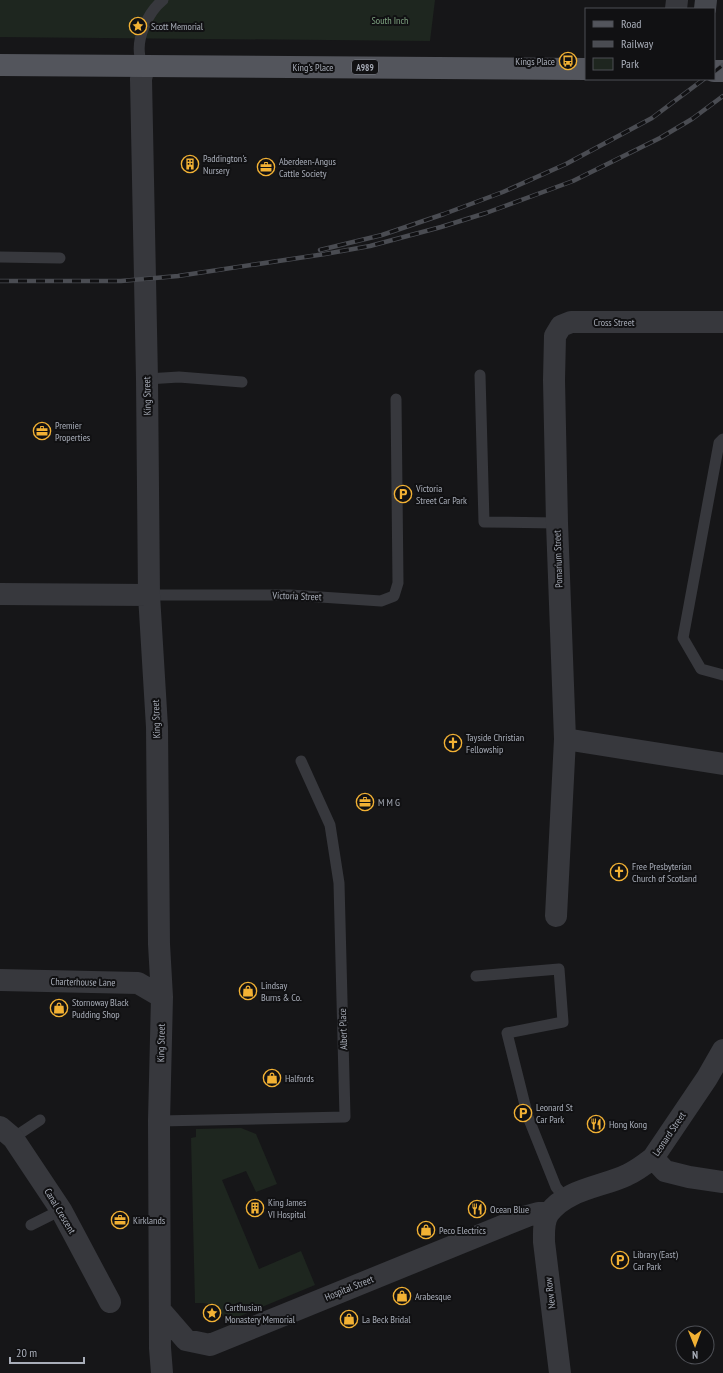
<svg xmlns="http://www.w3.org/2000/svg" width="723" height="1373" viewBox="0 0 723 1373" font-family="'PT Sans Narrow',sans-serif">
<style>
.green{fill:#1e261f}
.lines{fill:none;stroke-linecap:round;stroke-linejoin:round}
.lane{stroke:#37383d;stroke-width:11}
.street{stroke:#37383d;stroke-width:22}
.secondary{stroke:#45474d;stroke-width:22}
.primary{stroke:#53555c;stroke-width:22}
.rail-casing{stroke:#4a4c52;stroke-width:4.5}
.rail{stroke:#111113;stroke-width:3;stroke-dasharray:9;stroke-linecap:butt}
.labels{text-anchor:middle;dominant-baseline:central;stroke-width:4;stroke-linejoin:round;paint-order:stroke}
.shield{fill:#111113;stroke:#7b7e86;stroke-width:1}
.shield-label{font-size:9px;font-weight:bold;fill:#a8adb8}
.park-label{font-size:10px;fill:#7fa381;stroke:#111113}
.poi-label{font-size:10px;fill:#a8adb8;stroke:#111113;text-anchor:start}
.street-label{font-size:10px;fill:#a8adb8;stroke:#111113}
</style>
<rect width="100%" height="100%" fill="#161618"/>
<path class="green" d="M0,0H435L430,41L0,37Z
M241,1128L256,1134L277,1184L256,1192L246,1171L222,1180L259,1269L301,1251L315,1285L226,1322C218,1305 214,1303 195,1303L191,1138L196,1137V1129Z"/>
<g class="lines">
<path class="lane" d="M144,66C142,64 140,60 140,57C136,38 148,12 163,0
M0,257L60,258
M480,375L484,522L557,523
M147,379L179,377L242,382
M723,439L719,443L683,638L701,669L723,675
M149,595H290L381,601L394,596L398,583L396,399
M476,976L559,969L563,1022L507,1033L528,1117L556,1187L565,1198
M159,1121L345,1117L339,883L330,825L301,761
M13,1138L40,1120
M31,1225L61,1210"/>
<path class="street" d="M676,9L677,0
M144,66L141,79L147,379L149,595L157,727L159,944L162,997L159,1121L160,1348L162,1373
M723,322H571L561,326L555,336L554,380L557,523L565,739L723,764
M0,594L149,595
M556,916L565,739
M0,980L138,983L162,997
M0,1127L13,1138L61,1210L110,1302
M653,1158L665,1171L689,1177L723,1182
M160,1310L186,1340L210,1345L527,1216L538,1213H549
M560,1373L544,1242C544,1233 543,1221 549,1213C567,1189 602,1187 627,1175C636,1171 644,1165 653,1158L707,1078L723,1050"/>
<path class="secondary" d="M705,9L706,0"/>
<path class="primary" d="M0,65L586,69
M714,71H723"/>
<defs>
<path id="rail" d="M714,72L723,65
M320,250L382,235L444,214L503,192L566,164L652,118L704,79
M0,281H121L178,276L325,254L370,246L441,227L486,213L573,181L660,138L692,119L723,96"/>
</defs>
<use href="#rail" class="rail-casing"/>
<use href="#rail" class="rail"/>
</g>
<defs>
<symbol id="sight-ring" viewBox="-11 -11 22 22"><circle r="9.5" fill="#111113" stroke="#f2b134" stroke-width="1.5"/><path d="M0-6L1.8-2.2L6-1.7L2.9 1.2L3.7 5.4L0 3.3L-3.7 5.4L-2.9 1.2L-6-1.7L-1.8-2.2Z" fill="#f2b134"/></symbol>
<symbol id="bus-ring" viewBox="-11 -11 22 22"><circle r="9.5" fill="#111113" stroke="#f2b134" stroke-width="1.5"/><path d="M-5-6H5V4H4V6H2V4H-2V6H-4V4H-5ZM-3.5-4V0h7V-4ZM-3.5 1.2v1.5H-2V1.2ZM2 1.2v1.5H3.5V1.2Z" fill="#f2b134"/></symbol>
<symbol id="building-ring" viewBox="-11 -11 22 22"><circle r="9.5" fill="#111113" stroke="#f2b134" stroke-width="1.5"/><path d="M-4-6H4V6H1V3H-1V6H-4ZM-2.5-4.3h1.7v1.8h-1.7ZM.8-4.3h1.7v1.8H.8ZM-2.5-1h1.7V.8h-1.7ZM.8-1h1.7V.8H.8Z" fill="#f2b134"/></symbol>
<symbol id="office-ring" viewBox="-11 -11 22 22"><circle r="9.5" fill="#111113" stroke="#f2b134" stroke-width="1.5"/><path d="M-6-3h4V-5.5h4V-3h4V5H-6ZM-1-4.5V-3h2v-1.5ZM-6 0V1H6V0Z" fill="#f2b134"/></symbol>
<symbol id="parking-ring" viewBox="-11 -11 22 22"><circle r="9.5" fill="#111113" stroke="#f2b134" stroke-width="1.5"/><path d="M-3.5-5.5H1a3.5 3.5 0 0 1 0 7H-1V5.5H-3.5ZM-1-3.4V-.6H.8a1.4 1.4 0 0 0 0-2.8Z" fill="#f2b134"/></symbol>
<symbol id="church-ring" viewBox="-11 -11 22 22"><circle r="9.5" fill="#111113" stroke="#f2b134" stroke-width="1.5"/><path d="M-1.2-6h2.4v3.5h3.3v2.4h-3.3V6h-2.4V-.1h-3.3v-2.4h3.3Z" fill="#f2b134"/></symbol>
<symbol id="shop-ring" viewBox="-11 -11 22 22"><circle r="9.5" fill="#111113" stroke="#f2b134" stroke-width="1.5"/><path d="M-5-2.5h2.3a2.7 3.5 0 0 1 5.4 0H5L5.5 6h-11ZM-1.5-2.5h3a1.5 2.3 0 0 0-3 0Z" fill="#f2b134"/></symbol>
<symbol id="restaurant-ring" viewBox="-11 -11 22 22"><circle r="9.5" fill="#111113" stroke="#f2b134" stroke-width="1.5"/><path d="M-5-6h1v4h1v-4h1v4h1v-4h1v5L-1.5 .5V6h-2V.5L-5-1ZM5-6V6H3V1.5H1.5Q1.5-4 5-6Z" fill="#f2b134"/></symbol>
</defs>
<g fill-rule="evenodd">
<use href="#sight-ring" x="128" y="16" width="20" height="20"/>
<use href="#bus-ring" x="558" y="51" width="20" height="20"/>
<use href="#building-ring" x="180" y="154" width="20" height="20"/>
<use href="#office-ring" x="256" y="157" width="20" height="20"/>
<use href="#office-ring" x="32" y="421" width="20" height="20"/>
<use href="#parking-ring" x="393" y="484" width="20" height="20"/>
<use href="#church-ring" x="443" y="733" width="20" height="20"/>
<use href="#office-ring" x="355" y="792" width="20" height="20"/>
<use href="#church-ring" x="609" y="862" width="20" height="20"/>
<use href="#shop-ring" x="238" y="981" width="20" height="20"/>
<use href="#shop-ring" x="49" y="998" width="20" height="20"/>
<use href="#shop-ring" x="262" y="1068" width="20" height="20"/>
<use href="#parking-ring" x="513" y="1103" width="20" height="20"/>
<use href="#restaurant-ring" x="586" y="1114" width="20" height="20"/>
<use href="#building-ring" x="245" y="1198" width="20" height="20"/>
<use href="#restaurant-ring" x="467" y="1199" width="20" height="20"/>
<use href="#office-ring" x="110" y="1210" width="20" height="20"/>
<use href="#shop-ring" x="416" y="1220" width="20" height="20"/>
<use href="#parking-ring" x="610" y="1250" width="20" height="20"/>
<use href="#shop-ring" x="392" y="1286" width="20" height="20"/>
<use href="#sight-ring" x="202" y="1303" width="20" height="20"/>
<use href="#shop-ring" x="339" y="1309" width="20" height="20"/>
</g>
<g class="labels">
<rect class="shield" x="352" y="60" width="26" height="14" rx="3"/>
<g class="shield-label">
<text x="365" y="67">A989</text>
</g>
<g class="park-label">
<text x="390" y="20">South Inch</text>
</g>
<g class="poi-label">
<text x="151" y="26">Scott Memorial</text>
<text x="555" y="61" text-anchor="end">Kings Place</text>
<text x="203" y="158">Paddington's<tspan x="203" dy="12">Nursery</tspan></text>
<text x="279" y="161">Aberdeen-Angus<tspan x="279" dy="12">Cattle Society</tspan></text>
<text x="55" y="425">Premier<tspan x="55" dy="12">Properties</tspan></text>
<text x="416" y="488">Victoria<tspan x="416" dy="12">Street Car Park</tspan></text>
<text x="466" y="737">Tayside Christian<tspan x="466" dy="12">Fellowship</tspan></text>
<text x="378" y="802">M M G</text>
<text x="632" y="866">Free Presbyterian<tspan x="632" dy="12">Church of Scotland</tspan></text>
<text x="261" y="985">Lindsay<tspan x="261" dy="12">Burns &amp; Co.</tspan></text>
<text x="72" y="1002">Stornoway Black<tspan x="72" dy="12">Pudding Shop</tspan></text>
<text x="285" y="1078">Halfords</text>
<text x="536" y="1107">Leonard St<tspan x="536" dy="12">Car Park</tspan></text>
<text x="609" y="1124">Hong Kong</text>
<text x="268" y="1202">King James<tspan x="268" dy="12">VI Hospital</tspan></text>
<text x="490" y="1209">Ocean Blue</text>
<text x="133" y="1220">Kirklands</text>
<text x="439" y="1230">Peco Electrics</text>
<text x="633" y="1254">Library (East)<tspan x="633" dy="12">Car Park</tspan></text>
<text x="415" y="1296">Arabesque</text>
<text x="225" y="1307">Carthusian<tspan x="225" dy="12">Monastery Memorial</tspan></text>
<text x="362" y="1319">La Beck Bridal</text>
</g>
<g class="street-label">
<text x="313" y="67">King's Place</text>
<text x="614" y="322">Cross Street</text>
<text transform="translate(147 396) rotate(-91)">King Street</text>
<text transform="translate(558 559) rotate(-92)">Pomarium Street</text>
<text transform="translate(297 596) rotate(2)">Victoria Street</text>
<text transform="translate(156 719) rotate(-92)">King Street</text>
<text transform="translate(83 982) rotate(1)">Charterhouse Lane</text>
<text transform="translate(343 1029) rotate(-92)">Albert Place</text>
<text transform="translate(161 1043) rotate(-89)">King Street</text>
<text transform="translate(669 1134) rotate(-56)">Leonard Street</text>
<text transform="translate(60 1211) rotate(59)">Canal Crescent</text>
<text transform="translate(349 1288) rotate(-22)">Hospital Street</text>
<text transform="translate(550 1293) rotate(-97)">New Row</text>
</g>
</g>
<rect x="585" y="8" width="130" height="72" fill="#111113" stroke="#4d4f55"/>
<rect x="593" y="21" width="20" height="6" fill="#53555c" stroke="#4d4f55"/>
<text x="621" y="28" font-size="12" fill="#a8adb8">Road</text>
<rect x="593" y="41" width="20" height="6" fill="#4a4c52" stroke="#4d4f55"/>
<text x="621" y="48" font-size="12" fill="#a8adb8">Railway</text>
<rect x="593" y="58" width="20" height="12" fill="#1e261f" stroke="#4d4f55"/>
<text x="621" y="68" font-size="12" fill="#a8adb8">Park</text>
<g transform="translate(695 1345) rotate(179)"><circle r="19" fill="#111113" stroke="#4d4f55"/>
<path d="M0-3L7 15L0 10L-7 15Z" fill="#f2b134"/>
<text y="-6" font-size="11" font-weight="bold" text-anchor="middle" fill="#a8adb8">N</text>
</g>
<path d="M10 1357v6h74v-6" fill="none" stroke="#a8adb8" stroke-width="2"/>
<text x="16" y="1357" font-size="12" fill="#a8adb8" stroke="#111113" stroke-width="3" paint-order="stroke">20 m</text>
</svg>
